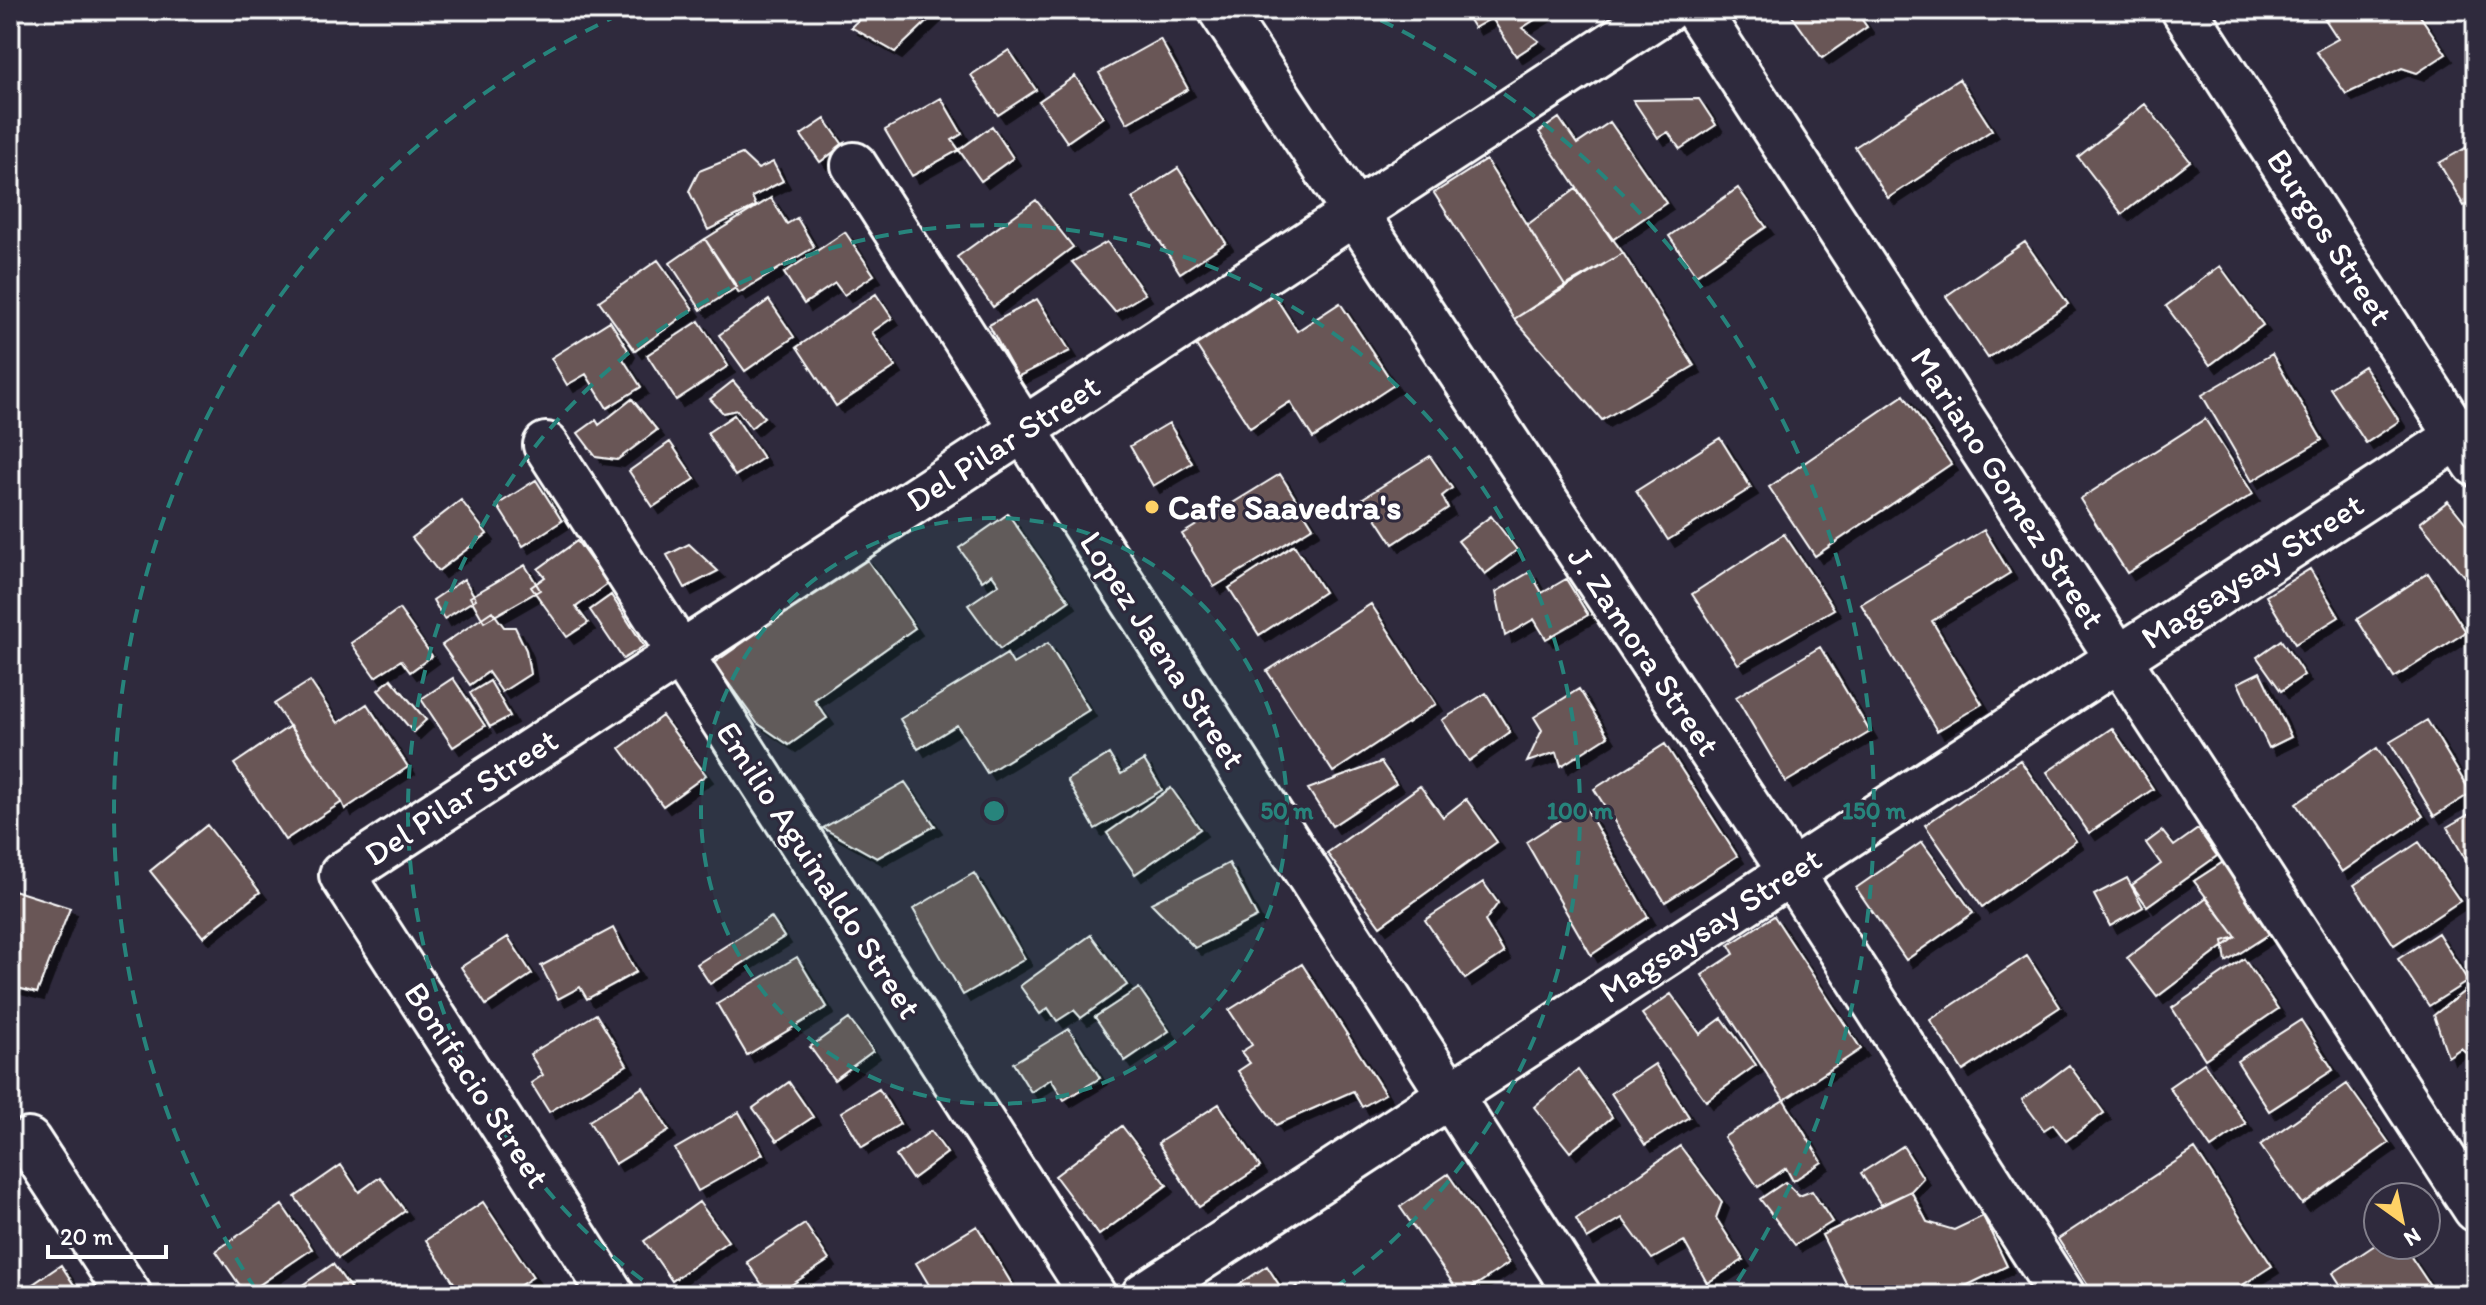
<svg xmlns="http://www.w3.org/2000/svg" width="2486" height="1305" viewBox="0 0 2486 1305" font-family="Itim,sans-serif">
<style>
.building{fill:#695657;stroke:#fff;stroke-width:2;filter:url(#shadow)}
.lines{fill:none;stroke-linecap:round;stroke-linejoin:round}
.minor-casing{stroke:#fff;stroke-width:50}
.minor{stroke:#2f2a3d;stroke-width:44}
.ring{fill:none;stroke:#27847c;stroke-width:4;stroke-dasharray:14 10}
.poi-dot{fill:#ffd166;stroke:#2f2a3d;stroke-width:3}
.labels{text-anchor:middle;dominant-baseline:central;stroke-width:6;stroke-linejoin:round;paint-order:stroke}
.street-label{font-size:34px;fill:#fff;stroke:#2f2a3d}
.poi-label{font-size:34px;font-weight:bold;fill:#fff;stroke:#2f2a3d;text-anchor:start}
.centre{fill:#27847c;stroke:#2f2a3d;stroke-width:4}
.ring-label{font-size:24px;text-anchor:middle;font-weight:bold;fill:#27847c;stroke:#2f2a3d;stroke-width:6;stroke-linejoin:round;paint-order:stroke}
</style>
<defs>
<filter id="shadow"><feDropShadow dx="7" dy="7" stdDeviation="0" flood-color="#0009"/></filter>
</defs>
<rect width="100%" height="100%" fill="#2f2a3d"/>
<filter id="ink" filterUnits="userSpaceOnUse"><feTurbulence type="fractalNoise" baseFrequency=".0125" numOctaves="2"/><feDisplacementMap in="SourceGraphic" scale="16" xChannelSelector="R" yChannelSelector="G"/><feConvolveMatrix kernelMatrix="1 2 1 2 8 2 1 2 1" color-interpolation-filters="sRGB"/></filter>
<g filter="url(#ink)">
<path class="building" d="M869,10H939L895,52L851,27Z
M1463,10H1550L1522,28L1539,41L1516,56L1492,18L1474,28Z
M1794,10H1855L1867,27L1822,58L1790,13Z
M2319,10H2416L2446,54L2417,73L2402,68L2346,94L2316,51L2338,39Z
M2464,10H2476V30Z
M1160,39L1188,89L1127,123L1099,73Z
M1009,50L1036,90L998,115L971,75Z
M1075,76L1103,117L1067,142L1039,101Z
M1959,79L1992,130L1888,198L1855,147Z
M941,98L962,134L952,140L959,150L912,176L885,130Z
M1699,99L1716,125L1680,149L1668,132L1658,138L1633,100Z
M2145,104L2190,161L2122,214L2078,157Z
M1559,118L1577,144L1610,122L1666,203L1612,240L1539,132Z
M825,119L843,145L820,162L801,135Z
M992,126L1013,158L981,181L959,150Z
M2476,142V199L2464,206L2439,163Z
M742,154L758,169L773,162L783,181L752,197L756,206L708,230L689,191L699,171Z
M1486,160L1565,286L1514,319L1434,193Z
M1178,168L1226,243L1180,273L1132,198Z
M1738,188L1766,227L1696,275L1669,236Z
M1576,189L1623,253L1565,286L1527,225Z
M771,198L787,224L797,218L814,247L739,293L705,239Z
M1036,200L1073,247L993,307L957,257Z
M845,232L874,275L844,295L835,283L804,304L784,273Z
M705,239L737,287L701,310L670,263Z
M1107,242L1145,294L1115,312L1072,262Z
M2025,242L2068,304L1988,358L1946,296Z
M1623,253L1694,366L1602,420L1514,319Z
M658,260L693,309L635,351L599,301Z
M2220,266L2263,325L2210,365L2166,306Z
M1272,292L1297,331L1340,303L1394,385L1313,438L1290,402L1250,428L1194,342Z
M876,294L892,318L872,332L895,367L836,406L797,347Z
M1037,299L1070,351L1017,377L989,325Z
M769,300L794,337L745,371L719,335Z
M610,321L628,350L623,359L641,387L607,408L586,374L567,385L551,358Z
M699,321L728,366L676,400L647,355Z
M2272,354L2322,440L2252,481L2202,395Z
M2364,366L2399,421L2366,443L2330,388Z
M733,381L764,417L751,428L737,410L723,413L710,399Z
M1904,395L1951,464L1815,556L1769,487Z
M632,399L657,430L617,460L596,457L578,433L596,420L599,425Z
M734,415L763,458L735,476L707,433Z
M2205,419L2253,494L2127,573L2080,499Z
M1169,423L1192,463L1153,486L1130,446Z
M1720,438L1751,488L1668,540L1636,491Z
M670,442L695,479L653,507L629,471Z
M1430,456L1452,488L1442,496L1448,508L1393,544L1363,498Z
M1280,474L1313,527L1214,587L1182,534Z
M536,480L562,521L523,546L497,505Z
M461,500L487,534L438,571L412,538Z
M2448,501L2476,536V591L2420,523Z
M1008,514L1069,601L1000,649L968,605L999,584L992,574L982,581L959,548Z
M1491,516L1517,550L1485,574L1458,541Z
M1984,530L2010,573L1932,621L1982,704L1937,731L1861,604Z
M1784,534L1834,609L1738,664L1692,594Z
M577,541L608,584L576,607L588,623L567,637L531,587L545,577L538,569Z
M689,544L718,571L685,588L667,555Z
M1294,545L1324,592L1259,635L1229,588Z
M865,557L915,628L814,700L827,718L789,745L757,723L714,663Z
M525,565L540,590L484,622L470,597Z
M2310,569L2339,617L2295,644L2266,596Z
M1530,572L1542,593L1566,579L1588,615L1546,639L1534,619L1505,636L1496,592Z
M2428,573L2466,632L2394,678L2357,619Z
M464,579L476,599L444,619L433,600Z
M611,595L644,646L623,659L590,610Z
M1371,604L1436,704L1333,772L1267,671Z
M399,609L432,656L410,672L401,660L375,677L351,643Z
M492,611L504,627H515L526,650L530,674L502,692L488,672L470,685L442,645Z
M2281,640L2304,675L2281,691L2257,657Z
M1048,643L1089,710L987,773L957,725L918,749L900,719L1007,654L1013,664Z
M1820,647L1870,732L1786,782L1736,697Z
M2260,672L2291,737L2269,748L2238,683Z
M453,678L485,726L453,747L421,699Z
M391,679L426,720L413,732L378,690Z
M310,681L338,723L367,704L408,767L345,809L342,802L274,704Z
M490,681L510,716L490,727L470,693Z
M1579,689L1608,736L1561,766L1557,752L1527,762L1542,730L1534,717Z
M1486,693L1510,732L1469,761L1442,720Z
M2476,710V734L2465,717Z
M662,716L706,775L663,806L620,748Z
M2427,720L2471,793L2434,816L2390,742Z
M290,726L342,802L285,840L234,764Z
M2112,728L2153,789L2089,833L2047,772Z
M1665,744L1737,856L1665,902L1594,789Z
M2377,748L2423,816L2342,872L2296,804Z
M1109,754L1121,774L1144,760L1162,790L1095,829L1067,780Z
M2020,760L2076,841L1982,907L1925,825Z
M1381,762L1396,784L1332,826L1308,789Z
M905,782L935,826L877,858L823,828Z
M1420,786L1443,817L1466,799L1497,842L1380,926L1327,853Z
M1171,788L1200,829L1135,874L1107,833Z
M1584,805L1648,917L1591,955L1526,842Z
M2476,810V878L2447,827Z
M207,825L260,892L203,937L150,871Z
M2198,829L2217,856L2147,906L2132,885L2161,864L2146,843L2162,831L2174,846Z
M1922,842L1973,913L1906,960L1856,888Z
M2419,842L2460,901L2394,945L2354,885Z
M2228,859L2274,931L2226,962L2223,941L2236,937L2194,881Z
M1229,863L1257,917L1195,948L1151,903Z
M974,873L1025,959L963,995L913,909Z
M2127,878L2143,907L2110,926L2094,895Z
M1483,882L1498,903L1485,921L1504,953L1465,979L1425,920Z
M10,889L70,908L37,993L10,986Z
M2207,897L2236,937L2157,997L2127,958Z
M1774,916L1861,1049L1784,1100L1702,975L1734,954L1729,945Z
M771,917L784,937L710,984L697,964Z
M613,928L636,972L587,999L580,987L558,999L541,966Z
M2438,933L2468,981L2429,1006L2398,959Z
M1091,935L1127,985L1081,1018L1074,1010L1057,1021L1048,1008L1040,1014L1020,986Z
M508,937L532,974L486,1005L461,967Z
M2027,956L2060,1007L1963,1071L1930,1020Z
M797,957L827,1007L747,1055L717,1004Z
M2244,959L2278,1009L2205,1059L2172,1008Z
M1302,964L1385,1094L1362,1107L1353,1091L1276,1125L1238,1071L1250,1063L1241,1052L1252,1045L1229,1010Z
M2471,986L2476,992V1061L2461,1048L2448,1057L2434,1015Z
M1139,988L1169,1031L1125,1061L1095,1017Z
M1671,994L1700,1034L1722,1018L1756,1065L1706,1101L1642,1014Z
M596,1014L627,1065L549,1112L531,1083L543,1075L530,1054Z
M849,1019L873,1051L834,1080L810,1047Z
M2301,1020L2333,1070L2269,1111L2237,1061Z
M1069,1029L1100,1078L1064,1100L1051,1079L1031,1092L1013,1063Z
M2204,1063L2246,1124L2211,1148L2169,1087Z
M1655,1064L1689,1117L1645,1145L1611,1093Z
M2069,1065L2104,1113L2066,1141L2053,1124L2044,1130L2022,1100Z
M1578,1070L1612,1117L1570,1152L1534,1107Z
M789,1082L813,1117L777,1141L753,1108Z
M2347,1084L2389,1143L2302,1204L2260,1145Z
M643,1087L669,1131L615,1164L589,1121Z
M879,1089L900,1124L862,1147L841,1112Z
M1784,1100L1822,1162L1793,1181L1786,1168L1758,1187L1724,1137Z
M1219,1104L1260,1167L1199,1207L1158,1143Z
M739,1112L763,1154L698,1191L675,1149Z
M1122,1126L1167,1185L1099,1235L1055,1176Z
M931,1131L947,1153L912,1179L896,1156Z
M1680,1146L1722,1202L1716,1218L1743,1260L1707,1283L1684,1241L1652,1259L1622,1218L1587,1239L1576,1219Z
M1903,1146L1923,1178L1911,1191L1881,1205L1861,1173Z
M2195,1149L2272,1266L2227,1295H2094L2058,1239Z
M341,1165L359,1192L380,1177L405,1211L338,1258L295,1197Z
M1448,1174L1509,1263L1461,1295L1400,1207Z
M1785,1182L1799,1196L1812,1191L1832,1222L1795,1245L1760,1199Z
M1911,1191L1927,1222L1954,1230L1983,1216L2007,1266L1947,1295H1852L1822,1235Z
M483,1202L533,1277L505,1295H462L426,1240Z
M699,1202L728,1241L672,1281L644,1241Z
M282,1205L312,1249L246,1294L216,1251Z
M805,1224L829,1260L776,1295H769L747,1262Z
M977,1226L1016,1291L1010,1295H935L916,1263Z
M2378,1243V1245H2403L2435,1293L2432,1295H2347L2333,1273Z
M333,1264L355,1295H288Z
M61,1265L76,1288L65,1295H17Z
M1267,1266L1285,1294L1297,1286L1303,1295H1227L1226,1293Z
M743,1284L751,1295H725Z"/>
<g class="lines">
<defs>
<path id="minor" d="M1221,10L1791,872L2062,1295
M1697,10L2476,1209
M2184,10L2476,464
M854,165L1578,1295
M546,445L1093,1295
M28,1141L129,1295
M612,1295L342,875L1665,10
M1144,1295L2476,425"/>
</defs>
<use href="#minor" class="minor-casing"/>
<use href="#minor" class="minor"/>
</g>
</g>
<circle cx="994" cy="811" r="293" fill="#27847c" fill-opacity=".12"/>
<g class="ring">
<circle cx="994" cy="811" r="293"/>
<path d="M662 1294A586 586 0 1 1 1326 1294"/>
<path d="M256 1290A880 880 0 0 1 629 10M1359 10A880 880 0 0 1 1732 1290"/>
</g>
<circle class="poi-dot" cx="1152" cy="507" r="8"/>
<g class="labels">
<g class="street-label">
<text transform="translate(2330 237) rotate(57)">Burgos Street</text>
<text transform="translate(1003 443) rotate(-33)">Del Pilar Street</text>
<text transform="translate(2008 488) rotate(57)">Mariano Gomez Street</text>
<text transform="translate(2252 571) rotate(-33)">Magsaysay Street</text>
<text transform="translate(1163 650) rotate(57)">Lopez Jaena Street</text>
<text transform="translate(1644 651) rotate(56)">J. Zamora Street</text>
<text transform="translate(461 797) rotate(-33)">Del Pilar Street</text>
<text transform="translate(819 870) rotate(57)">Emilio Aguinaldo Street</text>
<text transform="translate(1710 925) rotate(-33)">Magsaysay Street</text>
<text transform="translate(477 1085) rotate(57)">Bonifacio Street</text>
</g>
<g class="poi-label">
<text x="1168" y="507">Cafe Saavedra's</text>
</g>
</g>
<circle cx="994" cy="811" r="12" class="centre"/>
<g class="ring-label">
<text x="1287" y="819">50 m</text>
<text x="1580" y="819">100 m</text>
<text x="1874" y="819">150 m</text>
</g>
<rect width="2486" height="1305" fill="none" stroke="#2f2a3d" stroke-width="40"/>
<rect x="20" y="20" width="2446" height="1265" fill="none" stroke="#fff" stroke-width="3" filter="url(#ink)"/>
<g transform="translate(2402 1221) rotate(147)"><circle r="38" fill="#2f2a3d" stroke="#827f8b" stroke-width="2"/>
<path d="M0-6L14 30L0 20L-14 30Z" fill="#ffd166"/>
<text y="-12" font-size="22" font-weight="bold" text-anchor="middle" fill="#ffffff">N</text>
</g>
<path d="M48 1245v12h118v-12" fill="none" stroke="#ffffff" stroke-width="4"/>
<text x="60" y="1245" font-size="24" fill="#ffffff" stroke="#2f2a3d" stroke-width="6" paint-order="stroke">20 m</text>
</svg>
